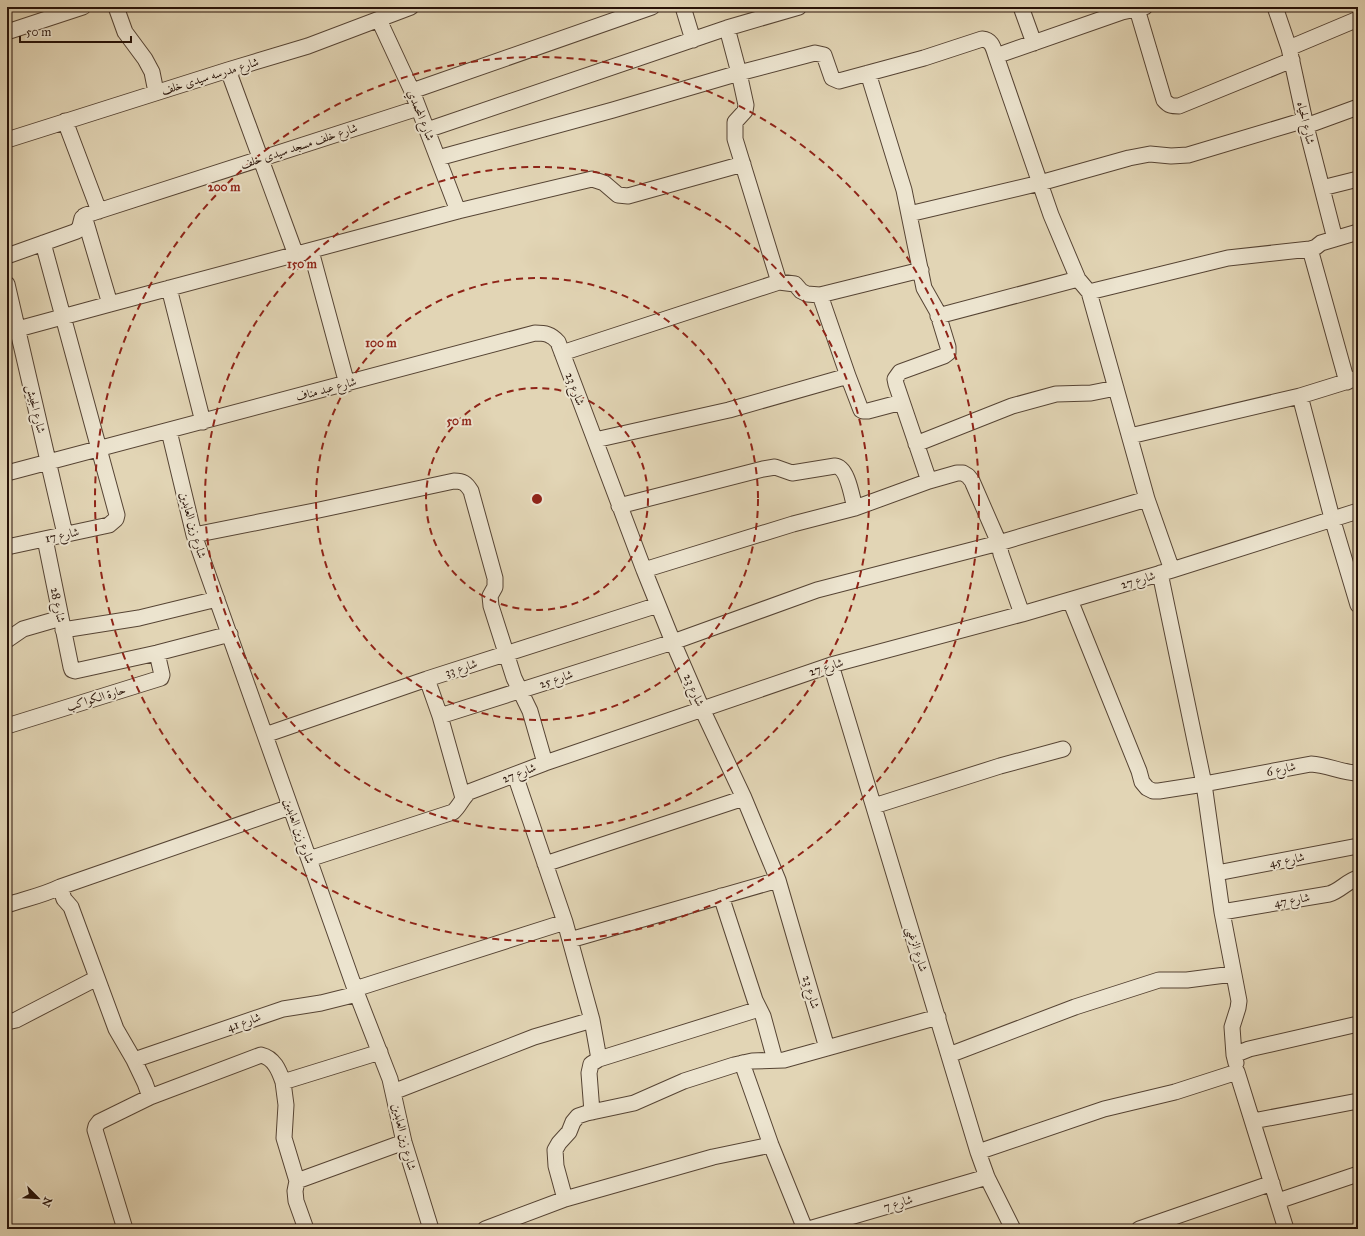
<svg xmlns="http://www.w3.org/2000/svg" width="1365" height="1236" viewBox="0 0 1365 1236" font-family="'IM FELL Great Primer',Amiri,serif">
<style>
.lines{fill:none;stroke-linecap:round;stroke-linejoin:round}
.minor-casing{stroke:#564434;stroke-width:17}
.minor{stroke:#ece4cf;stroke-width:15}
.ring{fill:none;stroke:#8f2418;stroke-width:2;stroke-dasharray:7 5}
.labels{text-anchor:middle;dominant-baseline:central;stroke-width:4;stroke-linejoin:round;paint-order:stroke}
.street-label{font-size:12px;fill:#281309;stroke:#ece4cf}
.centre{fill:#8f2418;stroke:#ece4cf;stroke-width:2}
.ring-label{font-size:12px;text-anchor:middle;font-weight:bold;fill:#8f2418;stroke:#ece4cf;stroke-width:4;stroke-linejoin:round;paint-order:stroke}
</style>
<rect width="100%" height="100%" fill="#e2d5b5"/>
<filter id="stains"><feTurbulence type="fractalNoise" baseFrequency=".005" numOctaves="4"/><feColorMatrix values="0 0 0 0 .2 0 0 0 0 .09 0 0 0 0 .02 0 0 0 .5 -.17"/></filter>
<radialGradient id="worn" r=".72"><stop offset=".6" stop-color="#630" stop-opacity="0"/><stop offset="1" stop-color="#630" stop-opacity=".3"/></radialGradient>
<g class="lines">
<defs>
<path id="minor" d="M116,7L125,32L145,59L152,72L156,92
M683,7L693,40
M1021,7L1034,43
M1145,7L1122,12L996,56L1051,215L1078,279L1089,292L1147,499L1172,570
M1275,7L1289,48L1306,126L1335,239
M1137,9L1164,100C1169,106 1172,106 1179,106L1292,60
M379,20L412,91L458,211
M727,28L739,73L815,53L824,55L832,78L839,81L924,58L982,39C992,40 993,47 996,56
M7,32L83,7
M1289,48L1358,19
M228,70L296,255
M868,73L904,190L924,288L937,311L948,347V353L944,356L900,372L895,379L896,384L929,481
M412,91L652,7
M65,121L99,211
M1306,126L1358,107
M427,130L727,28L799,7
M7,140L228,70L308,46L411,7
M438,158L613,110L739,73L746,105L745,111L735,122V139L779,282
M1322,188L1358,179
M909,214L1040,183L1129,158L1150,154L1171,156L1188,155L1305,120
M84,216L110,304
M1310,249L1347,382
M311,251L347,384
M7,256L77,231L80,226L82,218L86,215L418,108
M7,284L65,534
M169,288L203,422
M1089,292L1228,258L1310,249L1316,247L1321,243L1358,232
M820,295L848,376L861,410L863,411H868L902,402
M938,316L1078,279
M7,332L110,304L458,211L592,179L604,183L618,195L628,196L743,164
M562,353L779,282L795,284L801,291L807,294L820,295L921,270
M1358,378L1300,396L1332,518L1358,605
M169,431L194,535L355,989L390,1079L404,1142L431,1229
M1130,436L1300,396
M595,440L729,410L848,376
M916,444L1012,406L1056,394L1091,393L1116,388
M7,473L535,333C545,333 551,334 558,342L644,570L673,642L702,709L744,798L778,880L827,1048
M619,506L763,469L775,467L792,473L835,466C848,467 852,498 855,508
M194,535L319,510L454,481C463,481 466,483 471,491L495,578V587L490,596L491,606L514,678L530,711L545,763
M45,539L71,667L72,670L75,671L157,653L230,634
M7,547L109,525L116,519L117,515L43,243
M644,570L793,524L855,508L929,481L957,473H963L968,476L972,481L999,543L1147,499
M1160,573L1204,784L1222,912L1239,1001L1238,1008L1232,1027L1234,1055
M1070,600L1139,771L1142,782L1147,788L1153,791H1159L1204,784L1311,764C1328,765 1342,773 1358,773
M63,630L139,618L217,599
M7,640L23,629L61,618
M831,665L978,1152L987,1177L1013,1229
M427,679L440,716L463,798
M440,716L673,642L817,590L999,543L1001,554L1022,614
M7,726L161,678L162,675L157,653
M265,735L427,679L658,605
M515,775L565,922L592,1020
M874,806L1000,766L1063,749
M309,859L453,812C460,806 462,798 469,792L545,763L831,665L1022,614L1172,570L1358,511
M545,864L744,798
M1217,873L1358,846
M60,887L290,807
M721,896L755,1000L763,1016L775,1060
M7,905C25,899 44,895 60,887L64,899L71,907L116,1029L134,1060L145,1083L150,1097L99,1122L96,1126L95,1130L125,1229
M1222,912L1329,894C1340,891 1347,881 1358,878
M570,940L778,880
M355,989L565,922
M7,1022L16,1020L97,978
M949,1055L1075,1007L1159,980H1187L1233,974
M599,1059L759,1009
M134,1060L283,1009L321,1003L357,994
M742,1063L771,1145L805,1229
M1236,1063L1234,1055L1249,1049L1358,1024
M283,1082L286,1105L284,1138L297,1181L295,1191L296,1201L306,1229
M393,1092L534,1037L592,1020L599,1059L591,1064L589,1073L592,1112
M150,1097L261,1055C274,1058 279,1070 283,1082L380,1052
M1253,1121L1358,1101
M978,1152L1104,1109L1175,1092L1237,1072L1286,1229
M297,1181L404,1142
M565,1199L556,1166L555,1150L559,1143L569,1132L573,1122L578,1116L587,1113L634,1103L684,1081L734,1065L752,1061L784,1060L938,1017
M1278,1201L1358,1174
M485,1229L565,1199L713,1157L771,1145
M809,1229L987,1177
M1139,1229L1272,1183"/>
</defs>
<use href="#minor" class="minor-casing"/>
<use href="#minor" class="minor"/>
</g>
<g class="ring">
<circle cx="537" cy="499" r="111"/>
<circle cx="537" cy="499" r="221"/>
<circle cx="537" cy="499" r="332"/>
<circle cx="537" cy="499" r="442"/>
</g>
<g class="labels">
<g class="street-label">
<text transform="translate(210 76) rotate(-17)">شارع مدرسه سيدى خلف</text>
<text transform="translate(421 115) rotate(68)">شارع المحمدي</text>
<text transform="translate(1306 123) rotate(77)">شارع الحياه</text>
<text transform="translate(299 146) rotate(-18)">شارع خلف مسجد سيدى خلف</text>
<text transform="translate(326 389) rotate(-15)">شارع عبد مناف</text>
<text transform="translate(575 389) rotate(69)">شارع 23</text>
<text transform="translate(36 409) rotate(77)">شارع الجيش</text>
<text transform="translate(193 525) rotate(74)">شارع زين العابدين</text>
<text transform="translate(62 535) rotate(-12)">شارع 17</text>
<text transform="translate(1138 580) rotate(-16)">شارع 27</text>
<text transform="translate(58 605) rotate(79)">شارع 28</text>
<text transform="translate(826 667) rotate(-17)">شارع 27</text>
<text transform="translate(461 668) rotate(-18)">شارع 33</text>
<text transform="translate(556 679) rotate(-18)">شارع 25</text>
<text transform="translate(694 690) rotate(66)">شارع 23</text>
<text transform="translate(96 698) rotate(-17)">حارة الكواكب</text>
<text transform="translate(1281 769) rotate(-12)">شارع 6</text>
<text transform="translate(519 773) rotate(-21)">شارع 27</text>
<text transform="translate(299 831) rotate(70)">شارع زين العابدين</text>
<text transform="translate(1287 860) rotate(-11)">شارع 45</text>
<text transform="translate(1292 900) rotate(-10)">شارع 47</text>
<text transform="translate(917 949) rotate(73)">شارع الزغبى</text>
<text transform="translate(811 992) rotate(74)">شارع 23</text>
<text transform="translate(244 1022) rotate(-19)">شارع 41</text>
<text transform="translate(404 1137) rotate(76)">شارع زين العابدين</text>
<text transform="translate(898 1203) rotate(-16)">شارع 7</text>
</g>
</g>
<circle cx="537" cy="499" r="6" class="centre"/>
<g class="ring-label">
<text x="224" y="191">200 m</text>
<text x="302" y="268">150 m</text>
<text x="381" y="347">100 m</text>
<text x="459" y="425">50 m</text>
</g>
<rect width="1365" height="1236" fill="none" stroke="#e2d5b5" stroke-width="24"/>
<rect x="8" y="8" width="1349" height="1220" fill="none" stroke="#281309" stroke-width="2"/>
<rect x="12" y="12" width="1341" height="1212" fill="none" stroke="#281309"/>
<g transform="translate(38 1198) rotate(114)" stroke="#ece4cf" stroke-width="3" paint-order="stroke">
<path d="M0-3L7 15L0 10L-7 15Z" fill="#281309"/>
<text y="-6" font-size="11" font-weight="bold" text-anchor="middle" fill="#281309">N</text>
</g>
<path d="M20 36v6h111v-6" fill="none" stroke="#281309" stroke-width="2"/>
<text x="26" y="36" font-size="12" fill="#281309" stroke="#ece4cf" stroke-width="3" paint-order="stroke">50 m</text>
<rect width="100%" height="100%" filter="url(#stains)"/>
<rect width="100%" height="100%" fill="url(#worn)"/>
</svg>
